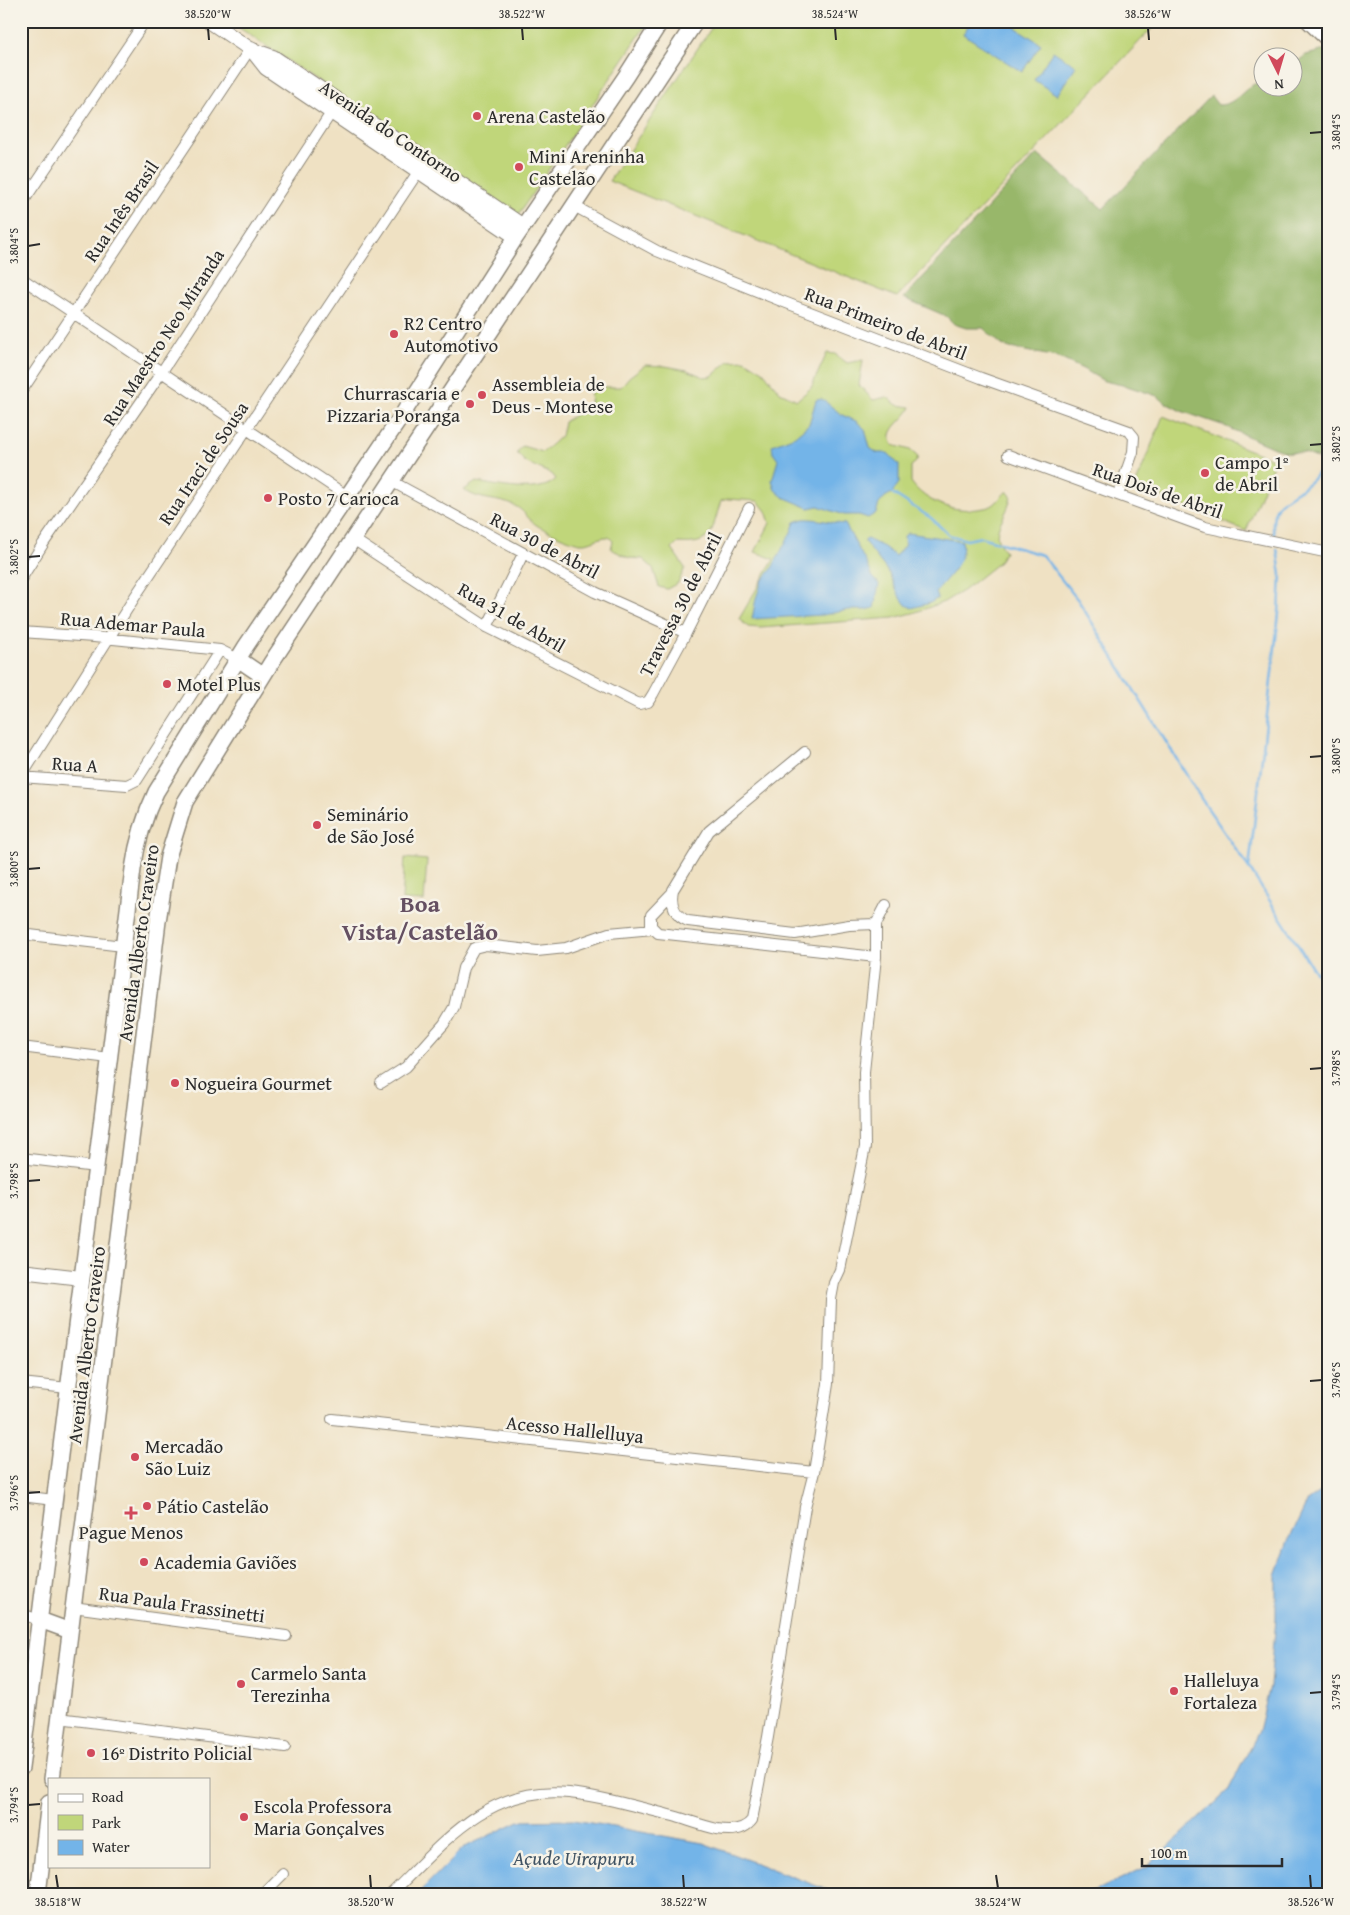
<svg xmlns="http://www.w3.org/2000/svg" width="1350" height="1915" viewBox="0 0 1350 1915" font-family="'Gentium Book Plus',serif">
<style>
.green{fill:#c0d67a;stroke:#768052}
.forest{fill:#98b76a;stroke:#62714a}
.water{fill:#73b4e8;stroke:#4f708a}
.lines{fill:none;stroke-linecap:round;stroke-linejoin:round}
.stream{stroke:#73b4e8;stroke-width:2.5}
.street-casing{stroke:#8d8677;stroke-width:12}
.secondary-casing{stroke:#8d8677;stroke-width:16}
.primary-casing{stroke:#8d8677;stroke-width:18}
.street{stroke:#fff;stroke-width:10}
.secondary{stroke:#fff;stroke-width:14}
.primary{stroke:#fff;stroke-width:15}
.ticks{fill:none;stroke:#2b2b2b;stroke-width:2}
.poi-dot{fill:#d1495b;stroke:#f7f3e8;stroke-width:2}
.labels{text-anchor:middle;dominant-baseline:central;stroke-width:5;stroke-linejoin:round;paint-order:stroke}
.poi-label{font-size:19px;fill:#2b2b2b;stroke:#f7f3e8;text-anchor:start}
.street-label{font-size:19px;fill:#2b2b2b;stroke:#f7f3e8}
.water-label{font-size:20px;font-style:italic;fill:#415464;stroke:#f7f3e8}
.district-label{font-size:24px;font-weight:bold;fill:#655062;stroke:#f7f3e8}
.neatline{fill:none;stroke:#2b2b2b;stroke-width:2}
.ticks-label{font-size:12px;text-anchor:middle;fill:#2b2b2b}
</style>
<rect width="100%" height="100%" fill="#f7f3e8"/>
<filter id="ink" filterUnits="userSpaceOnUse"><feTurbulence type="fractalNoise" baseFrequency=".02" numOctaves="2"/><feDisplacementMap in="SourceGraphic" scale="10" xChannelSelector="R" yChannelSelector="G"/><feConvolveMatrix kernelMatrix="1 2 1 2 8 2 1 2 1" color-interpolation-filters="sRGB"/></filter>
<filter id="wash" filterUnits="userSpaceOnUse"><feTurbulence type="fractalNoise" baseFrequency=".0096" numOctaves="4" result="noise"/><feDisplacementMap in="SourceGraphic" scale="20" xChannelSelector="R" yChannelSelector="G"/><feGaussianBlur stdDeviation="1.12" result="paint"/><feColorMatrix in="noise" values="0 0 0 0 0 0 0 0 0 0 0 0 0 0 0 0 0 1.4 0 .05"/><feComposite in="paint" operator="in"/></filter>
<g filter="url(#wash)">
<rect width="100%" height="100%" fill="#efe1c3"/>
<path class="green" d="M229,21H649L518,215L453,174L450,167L389,126H385Z
M716,21H1159L897,297L609,181Z
M827,353L835,354L847,363L863,360L859,385L873,400L887,397L897,405L911,407C905,421 884,429 893,445L910,450L918,457L916,462L911,466V482C926,503 953,512 978,509C983,508 989,508 993,505C998,502 1002,495 1007,491L1011,496C1008,519 986,530 1005,551L998,563L964,590L944,602L913,613L893,618L760,628L748,627L739,619L774,559L755,552L770,523L766,511L758,501L728,499L721,501C711,530 715,546 678,543L672,549L685,568L678,583L667,589L659,587L653,568L643,559L629,558L611,549L613,541L609,537C598,536 592,544 580,543C573,542 544,530 538,526C529,521 524,510 515,506C498,498 479,501 464,490L476,482C495,485 541,496 556,479L552,474L525,462L517,453L522,446L543,452L561,436L564,422L590,405L591,391L603,387H621L629,377L645,365L665,366L687,370L704,377L712,376L729,361L745,360L763,371L780,392L797,400L811,388Z
M1163,416L1275,460L1246,531L1135,486Z
M405,858L427,860L424,901L402,900Z"/>
<path class="forest" d="M1329,49V463L1304,453L1286,452L1274,448L1222,425L1181,411L1166,403L1157,396L1127,386L1104,381L1083,369L1057,357L1010,348L1002,345L983,328H966L954,324L946,316L904,298L1037,154L1103,209L1211,96L1218,105C1238,105 1243,86 1262,81V88H1292L1293,65L1306,55Z"/>
<path class="water" d="M971,21H1006L1041,44L1022,72L963,34Z
M1053,51L1076,66L1057,95L1034,80Z
M822,399L842,415L856,421L865,429L870,448L877,453H888L899,465V483L892,493L885,497L879,504L876,513L868,518L859,515H844L818,506L809,508L783,497L775,490L772,480L778,460L773,453L772,445L795,436L809,424L816,400Z
M803,519C817,518 831,523 845,524L868,566L872,576L879,584L874,608L866,610H848L823,615L752,619L756,598L762,581L771,570L791,532L795,522Z
M908,533L962,541C967,561 946,578 936,592L938,598L930,603L912,608L906,605L898,594L889,573L864,541L867,539L884,547L895,556L905,545L904,536Z
M1329,1485V1894H1083L1095,1891L1148,1866L1228,1791L1259,1731L1270,1686L1276,1619V1576L1290,1538L1308,1500Z
M574,1820L703,1843L838,1894H417L463,1848L519,1821Z"/>
<g class="lines">
<path class="stream" d="M892,493L931,518L949,535L967,540L981,537L1042,555L1078,600L1202,800L1249,868
M1274,537C1268,498 1288,501 1311,481C1321,472 1325,456 1329,443
M1277,549L1281,575L1279,613L1249,868L1329,994"/>
</g>
</g>
<g filter="url(#ink)">
<g class="lines">
<defs>
<path id="street" d="M21,205L145,21
M574,206L657,251L784,302L981,378L1129,431L1134,437L1133,452L1118,495
M21,278L347,496
M21,392L250,49
M1008,455L1205,527L1329,553
M391,481L595,592L686,633
M353,539L487,627L639,704L648,702L653,694L686,633L749,508
M21,579L43,544L161,373L331,113
M487,627L523,554
M21,632L94,637L220,650L238,659
M805,752L709,831L673,890C670,904 675,916 688,921L795,934L849,925L876,924
M21,777L136,595L418,172
M21,777L127,785L137,780L220,650
M672,893L651,915V926L658,933L876,957
M21,934L123,946
M21,1047L109,1058
M381,1083L406,1067L444,1024L454,1007L463,968L474,948L486,945L537,951L566,948L609,933L653,929
M21,1158L96,1167
M21,1383L68,1388
M332,1419L814,1472
M21,1496L54,1500
M73,1607L286,1636
M21,1614L40,1620
M59,1718L285,1747
M263,1894L283,1874
M391,1894C442,1844 489,1784 569,1793C605,1797 642,1808 677,1817C690,1821 703,1826 717,1829C729,1831 744,1831 752,1820L768,1737L805,1507L814,1472L828,1384L831,1299L834,1283L840,1270L865,1147L864,1072L876,957V924L886,905"/>
<path id="secondary" d="M209,21L250,49L273,57L523,226
M251,49L266,68L516,237
M21,1271L81,1278"/>
<path id="primary" d="M1309,21L1329,40
M238,659L263,676
M40,1620L70,1631
M21,1768L133,869C137,842 144,817 156,792L246,646L397,423L516,237L626,76L661,21
M52,1779L158,921L168,857L185,802L271,663L696,21
M38,1894L49,1802"/>
</defs>
<use href="#street" class="street-casing"/>
<use href="#secondary" class="secondary-casing"/>
<use href="#primary" class="primary-casing"/>
<use href="#street" class="street"/>
<use href="#secondary" class="secondary"/>
<use href="#primary" class="primary"/>
</g>
</g>
<path class="ticks" d="M208,28L209,40M522,28L523,40M835,28L836,40M1148,28L1149,40M1310,133L1322,132M28,246L40,244M1310,445L1322,444M28,557L40,556M1310,757L1322,756M28,869L40,868M1310,1069L1322,1068M28,1181L40,1180M1310,1381L1322,1380M28,1493L40,1492M1310,1693L1322,1692M28,1805L40,1804M56,1875L58,1888M370,1875L371,1888M683,1875L684,1888M996,1875L998,1888M1310,1875L1311,1888"/>
<g class="poi-dot">
<circle cx="477" cy="116" r="5"/>
<circle cx="519" cy="167" r="5"/>
<circle cx="394" cy="334" r="5"/>
<circle cx="482" cy="395" r="5"/>
<circle cx="470" cy="404" r="5"/>
<circle cx="1205" cy="473" r="5"/>
<circle cx="268" cy="498" r="5"/>
<circle cx="167" cy="684" r="5"/>
<circle cx="317" cy="825" r="5"/>
<circle cx="175" cy="1083" r="5"/>
<circle cx="135" cy="1457" r="5"/>
<circle cx="147" cy="1506" r="5"/>
<path d="M128.5 1505.5h5v5h5v5h-5v5h-5v-5h-5v-5h5z"/>
<circle cx="144" cy="1562" r="5"/>
<circle cx="241" cy="1684" r="5"/>
<circle cx="1174" cy="1691" r="5"/>
<circle cx="91" cy="1753" r="5"/>
<circle cx="244" cy="1817" r="5"/>
</g>
<g class="labels">
<g class="poi-label">
<text x="487" y="116">Arena Castelão</text>
<text x="529" y="156">Mini Areninha<tspan x="529" dy="22">Castelão</tspan></text>
<text x="404" y="323">R2 Centro<tspan x="404" dy="22">Automotivo</tspan></text>
<text x="492" y="384">Assembleia de<tspan x="492" dy="22">Deus - Montese</tspan></text>
<text x="460" y="393" text-anchor="end">Churrascaria e<tspan x="460" dy="22">Pizzaria Poranga</tspan></text>
<text x="1215" y="462">Campo 1º<tspan x="1215" dy="22">de Abril</tspan></text>
<text x="278" y="498">Posto 7 Carioca</text>
<text x="177" y="684">Motel Plus</text>
<text x="327" y="814">Seminário<tspan x="327" dy="22">de São José</tspan></text>
<text x="185" y="1083">Nogueira Gourmet</text>
<text x="145" y="1446">Mercadão<tspan x="145" dy="22">São Luiz</tspan></text>
<text x="157" y="1506">Pátio Castelão</text>
<text x="131" y="1532" text-anchor="middle">Pague Menos</text>
<text x="154" y="1562">Academia Gaviões</text>
<text x="251" y="1673">Carmelo Santa<tspan x="251" dy="22">Terezinha</tspan></text>
<text x="1184" y="1680">Halleluya<tspan x="1184" dy="22">Fortaleza</tspan></text>
<text x="101" y="1753">16º Distrito Policial</text>
<text x="254" y="1806">Escola Professora<tspan x="254" dy="22">Maria Gonçalves</tspan></text>
</g>
<g class="street-label">
<text transform="translate(391 131) rotate(34)">Avenida do Contorno</text>
<text transform="translate(121 211) rotate(-56)">Rua Inês Brasil</text>
<text transform="translate(886 323) rotate(21)">Rua Primeiro de Abril</text>
<text transform="translate(163 337) rotate(-57)">Rua Maestro Neo Miranda</text>
<text transform="translate(203 463) rotate(-56)">Rua Iraci de Sousa</text>
<text transform="translate(1158 490) rotate(19)">Rua Dois de Abril</text>
<text transform="translate(545 545) rotate(28)">Rua 30 de Abril</text>
<text transform="translate(680 604) rotate(-63)">Travessa 30 de Abril</text>
<text transform="translate(512 617) rotate(30)">Rua 31 de Abril</text>
<text transform="translate(133 624) rotate(5)">Rua Ademar Paula</text>
<text transform="translate(75 764) rotate(4)">Rua A</text>
<text transform="translate(138 943) rotate(-82)">Avenida Alberto Craveiro</text>
<text transform="translate(86 1345) rotate(-83)">Avenida Alberto Craveiro</text>
<text transform="translate(575 1429) rotate(6)">Acesso Hallelluya</text>
<text transform="translate(182 1604) rotate(8)">Rua Paula Frassinetti</text>
</g>
<g class="water-label">
<text x="574" y="1857">Açude Uirapuru</text>
</g>
<g class="district-label">
<text x="420" y="903">Boa<tspan x="420" dy="28">Vista/Castelão</tspan></text>
</g>
</g>
<rect width="1350" height="1915" fill="none" stroke="#f7f3e8" stroke-width="55"/>
<rect x="48" y="1778" width="162" height="90" fill="#f7f3e8" stroke="#a5a39c"/>
<rect x="58" y="1794" width="25" height="8" fill="#ffffff" stroke="#a5a39c"/>
<text x="92" y="1802" font-size="15" fill="#2b2b2b">Road</text>
<rect x="58" y="1815" width="25" height="15" fill="#c0d67a" stroke="#a5a39c"/>
<text x="92" y="1828" font-size="15" fill="#2b2b2b">Park</text>
<rect x="58" y="1840" width="25" height="15" fill="#73b4e8" stroke="#a5a39c"/>
<text x="92" y="1852" font-size="15" fill="#2b2b2b">Water</text>
<g transform="translate(1278 72) rotate(175)"><circle r="24" fill="#f7f3e8" stroke="#a5a39c"/>
<path d="M0-4L9 19L0 12L-9 19Z" fill="#d1495b"/>
<text y="-8" font-size="14" font-weight="bold" text-anchor="middle" fill="#2b2b2b">N</text>
</g>
<path d="M1142 1858v8h140v-8" fill="none" stroke="#2b2b2b" stroke-width="2.5"/>
<text x="1150" y="1858" font-size="15" fill="#2b2b2b" stroke="#f7f3e8" stroke-width="4" paint-order="stroke">100 m</text>
<rect x="28" y="28" width="1294" height="1860" class="neatline"/>
<g class="ticks-label">
<text x="208" y="18">38.520°W</text>
<text x="522" y="18">38.522°W</text>
<text x="835" y="18">38.524°W</text>
<text x="1148" y="18">38.526°W</text>
<text transform="translate(1336 132) rotate(-90)" y="4">3.804°S</text>
<text transform="translate(14 246) rotate(-90)" y="4">3.804°S</text>
<text transform="translate(1336 444) rotate(-90)" y="4">3.802°S</text>
<text transform="translate(14 557) rotate(-90)" y="4">3.802°S</text>
<text transform="translate(1336 756) rotate(-90)" y="4">3.800°S</text>
<text transform="translate(14 869) rotate(-90)" y="4">3.800°S</text>
<text transform="translate(1336 1068) rotate(-90)" y="4">3.798°S</text>
<text transform="translate(14 1181) rotate(-90)" y="4">3.798°S</text>
<text transform="translate(1336 1380) rotate(-90)" y="4">3.796°S</text>
<text transform="translate(14 1493) rotate(-90)" y="4">3.796°S</text>
<text transform="translate(1336 1692) rotate(-90)" y="4">3.794°S</text>
<text transform="translate(14 1805) rotate(-90)" y="4">3.794°S</text>
<text x="58" y="1906">38.518°W</text>
<text x="371" y="1906">38.520°W</text>
<text x="684" y="1906">38.522°W</text>
<text x="998" y="1906">38.524°W</text>
<text x="1311" y="1906">38.526°W</text>
</g>
</svg>
